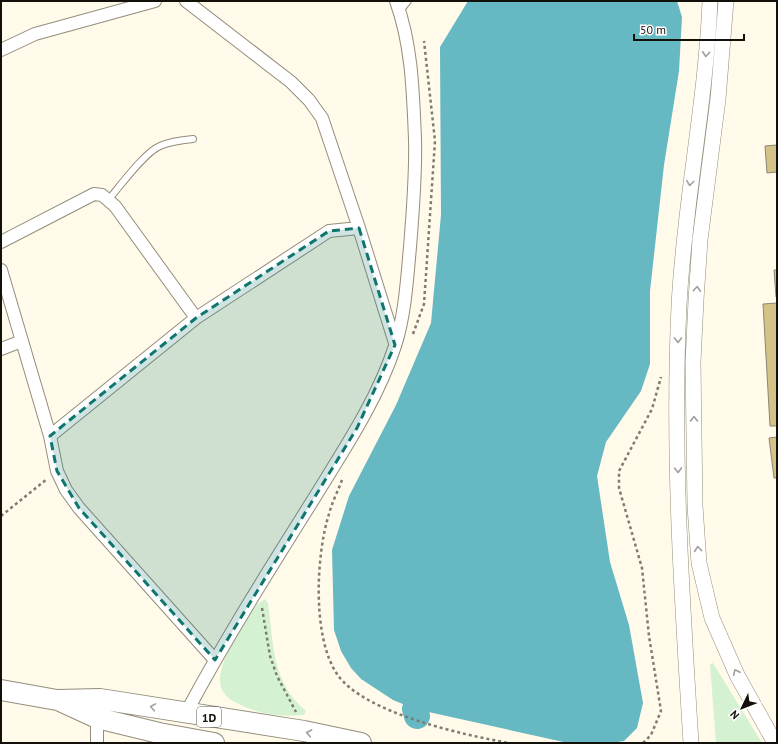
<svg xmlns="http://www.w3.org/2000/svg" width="778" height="744" viewBox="0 0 778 744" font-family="'PT Sans',sans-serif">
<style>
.green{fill:#d4f1d1}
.water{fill:#66b8c2}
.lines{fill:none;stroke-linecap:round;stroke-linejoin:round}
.river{stroke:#66b8c2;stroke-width:26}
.building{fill:#d5c286;stroke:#8c8675}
.service-casing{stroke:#938d7b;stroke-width:8}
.minor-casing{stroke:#938d7b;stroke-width:14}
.tertiary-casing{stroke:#938d7b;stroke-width:16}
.trunk-casing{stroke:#938d7b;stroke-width:22}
.path{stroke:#7e7b70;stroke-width:2.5;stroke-dasharray:3 3;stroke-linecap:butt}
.service{stroke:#fff;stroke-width:6}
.minor{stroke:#fff;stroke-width:12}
.tertiary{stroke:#fff;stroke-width:15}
.trunk{stroke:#fff;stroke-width:20}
.oneway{stroke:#a09f9d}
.marked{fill:#0f766e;fill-opacity:0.2;stroke:#0f766e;stroke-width:3;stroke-dasharray:8 5;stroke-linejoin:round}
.labels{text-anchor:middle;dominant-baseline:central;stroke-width:3;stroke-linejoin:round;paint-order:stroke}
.shield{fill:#fff;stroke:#595853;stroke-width:1}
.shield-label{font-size:12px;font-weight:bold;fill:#121009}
</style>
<rect width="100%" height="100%" fill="#fffaea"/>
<path class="green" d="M265,599L268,603C274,645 271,681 306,711L304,715C282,717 261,715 241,705C235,702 228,699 224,693C208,672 245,624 256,605Z
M713,663L762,743H716L710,664Z"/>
<path class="water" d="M468,1H677L682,17L679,71L664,165L650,291V364L641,391L606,442L597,476L610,562L629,625L643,703L637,728L624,741L611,743H568L415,709L393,700L361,679L351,668L341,651L334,630L332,550L349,496L396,405L431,323L441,215L440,47Z"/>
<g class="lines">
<path class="river" d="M415,709L417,716"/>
</g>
<path class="building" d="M777,145V172L767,173L765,146Z
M774,270H777V297H776Z
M777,303V426H770L763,304Z
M777,437V478H774L769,438Z"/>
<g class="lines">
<defs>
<path id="service" d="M400,11L408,1
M109,199C120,186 145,152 160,146C171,141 182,140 193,139"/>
<path id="minor" d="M186,1L291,82L309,100L322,118L359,228L395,343
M1,50L35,34L155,1
M1,242L94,194L102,195L115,206L196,318
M1,270L50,436L57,471L66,490L79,508L215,660
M1,349L22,341
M50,436L196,318L329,231L359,228
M186,713C225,640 269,570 313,500C343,451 377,401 395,346C405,315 407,280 410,247C413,210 416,175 415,139C413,92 412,45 396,1
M97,718V743"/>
<path id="tertiary" d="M726,1L718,99L700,240L696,300L693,362L695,506L699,563L712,618L737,675L775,743
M691,743C682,598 672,452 679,306C684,204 706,103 710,1"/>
<path id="trunk" d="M1,690L57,700L100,699L304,731L361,743
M60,701L97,718L159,733L214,743"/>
</defs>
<use href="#service" class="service-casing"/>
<use href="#minor" class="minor-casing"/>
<use href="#tertiary" class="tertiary-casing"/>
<use href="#trunk" class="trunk-casing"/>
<path class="path" d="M413,334L424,304L435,141L424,41
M342,480C338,491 332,502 329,514C316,555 312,637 337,674C363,713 464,735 509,743
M1,516L47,479
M262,608L270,656L277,676L296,712
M643,743L651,735L661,711L649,636L642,568L619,488V471L652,409L661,377"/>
<use href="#service" class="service"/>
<use href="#minor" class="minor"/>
<use href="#tertiary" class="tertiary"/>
<use href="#trunk" class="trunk"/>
</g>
<defs><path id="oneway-chevron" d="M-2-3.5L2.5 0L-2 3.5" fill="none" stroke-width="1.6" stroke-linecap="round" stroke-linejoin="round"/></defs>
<g class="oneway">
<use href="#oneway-chevron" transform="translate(706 54) rotate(94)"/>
<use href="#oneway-chevron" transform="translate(690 183) rotate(97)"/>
<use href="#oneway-chevron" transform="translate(697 289) rotate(-86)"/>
<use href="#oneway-chevron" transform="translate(678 340) rotate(91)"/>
<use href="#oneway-chevron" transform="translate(694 419) rotate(-91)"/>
<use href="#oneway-chevron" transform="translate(678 470) rotate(89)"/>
<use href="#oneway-chevron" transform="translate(698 549) rotate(-95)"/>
<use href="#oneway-chevron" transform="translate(736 672) rotate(-115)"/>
<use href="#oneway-chevron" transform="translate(153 707) rotate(-170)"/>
<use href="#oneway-chevron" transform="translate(309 733) rotate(-169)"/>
</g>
<path class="marked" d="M359,228L395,345L357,428L215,660L79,508L57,471L50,436L196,318L329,231Z"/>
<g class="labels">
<rect class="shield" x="197" y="707" width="24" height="20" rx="3"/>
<g class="shield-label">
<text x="209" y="717">1D</text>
</g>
</g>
<rect width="778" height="744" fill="none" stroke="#121009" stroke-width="4"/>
<g transform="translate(742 708) rotate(227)" stroke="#ffffff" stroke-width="3" paint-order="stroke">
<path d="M0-3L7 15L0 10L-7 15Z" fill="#121009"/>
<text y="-6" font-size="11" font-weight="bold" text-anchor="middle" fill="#121009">N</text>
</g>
<path d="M634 34v6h110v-6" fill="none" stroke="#121009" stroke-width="2"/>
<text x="640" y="34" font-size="12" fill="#121009" stroke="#ffffff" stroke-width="3" paint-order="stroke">50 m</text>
</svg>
